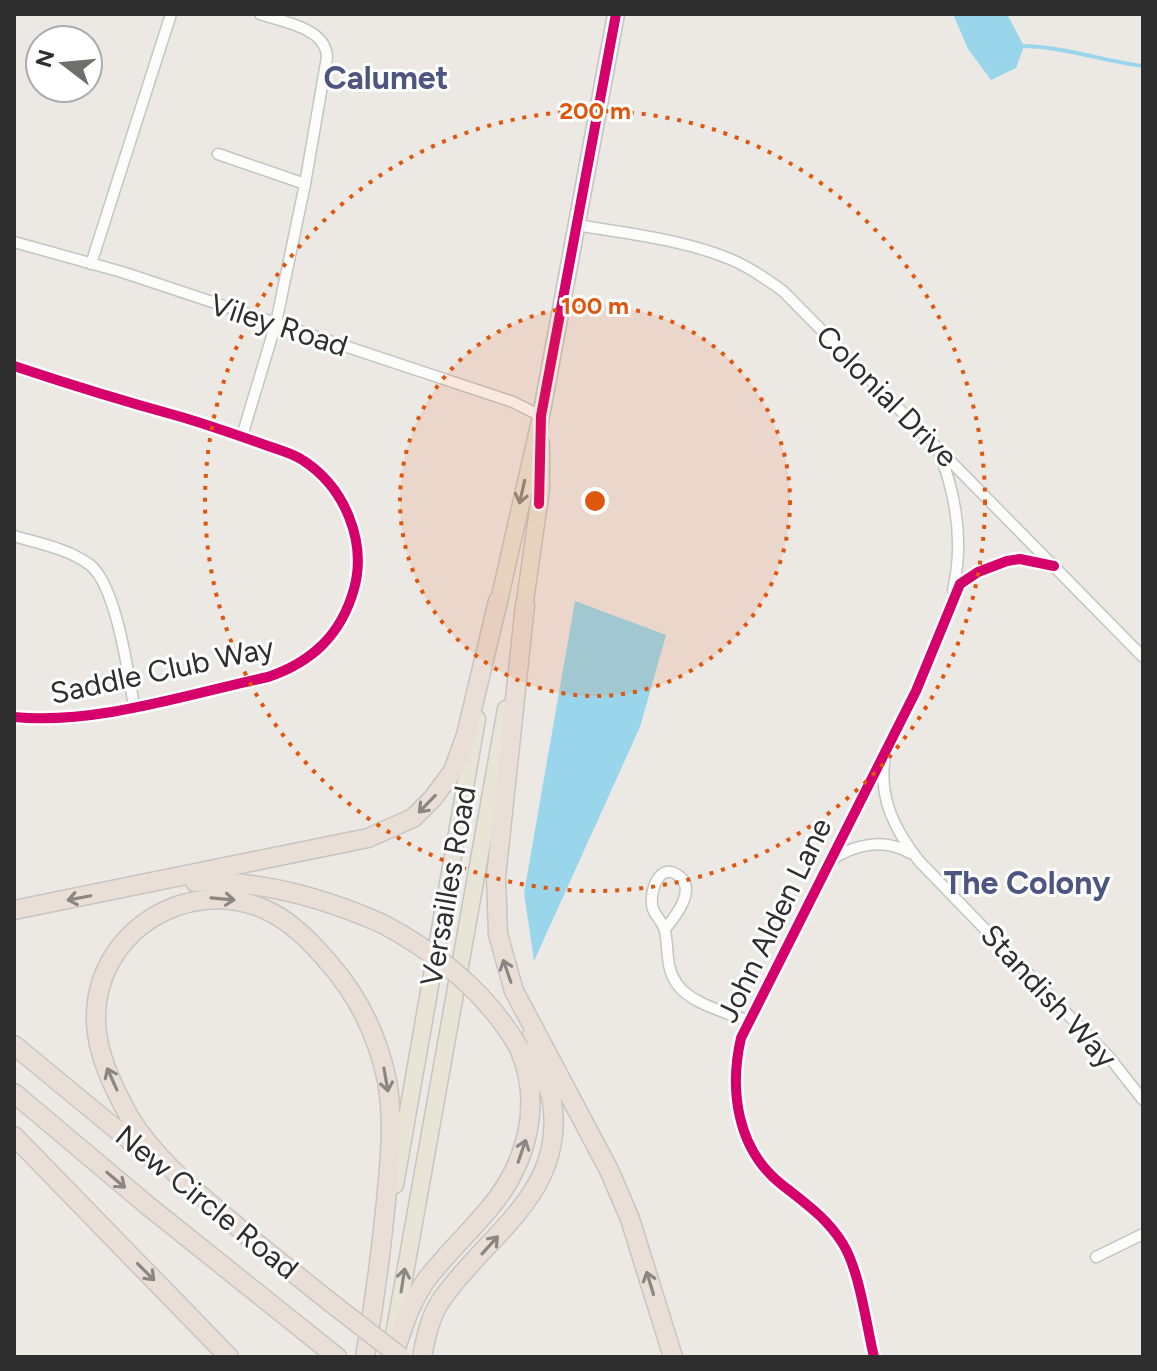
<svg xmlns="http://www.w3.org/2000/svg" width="1157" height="1371" viewBox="0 0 1157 1371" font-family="Figtree,sans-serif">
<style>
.water{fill:#99d6ec}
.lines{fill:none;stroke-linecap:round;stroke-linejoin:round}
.stream{stroke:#99d6ec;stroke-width:4}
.street-casing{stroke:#c5c4c5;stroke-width:13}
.primary-casing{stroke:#c6c5c4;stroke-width:19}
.highway-casing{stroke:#c6c5c4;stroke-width:21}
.street{stroke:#fcfcfb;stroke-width:10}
.primary{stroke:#e8e4d6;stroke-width:16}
.highway{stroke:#eadfd6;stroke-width:18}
.highway-bridge-casing{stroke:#c6c5c4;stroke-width:21;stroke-linecap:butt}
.highway-bridge{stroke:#eadfd6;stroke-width:18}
.cycleway-casing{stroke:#fff;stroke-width:15}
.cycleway{stroke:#d6006c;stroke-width:10}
.oneway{stroke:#8b8982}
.oneway2{stroke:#8c8682}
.ring{fill:none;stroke:#df570e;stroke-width:4;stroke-dasharray:4 8}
.labels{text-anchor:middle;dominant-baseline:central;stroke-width:6;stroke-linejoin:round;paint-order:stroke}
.street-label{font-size:30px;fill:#2e2e2e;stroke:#fff}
.neighbourhood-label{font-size:32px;font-weight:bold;fill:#4d5680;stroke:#fff}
.centre{fill:#df570e;stroke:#fff;stroke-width:4}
.ring-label{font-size:24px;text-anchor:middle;font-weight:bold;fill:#df570e;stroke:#fff;stroke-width:6;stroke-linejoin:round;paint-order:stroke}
</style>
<rect width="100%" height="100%" fill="#ece8e4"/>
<path class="water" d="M953,14H1007L1024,46L1016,68L991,80L968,49Z
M575,601L666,635L640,727L534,961L524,893Z"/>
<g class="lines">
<path class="stream" d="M1024,46C1065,47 1103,61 1143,66"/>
<defs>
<path id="street" d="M218,154L305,184
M577,225C628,234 682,239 730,259C749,267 766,279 783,291L1143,657
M14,242L122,272L513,402L541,416
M91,264L171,14
M14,366C68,384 123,401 178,416C209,425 240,436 271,447C282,451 294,454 304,461C345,488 367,542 354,589C341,635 312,662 268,677C188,694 96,725 14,717
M242,436L276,323L305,184L327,57C326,28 283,22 260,14
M938,449C956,494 964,543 953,590
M14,536C38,543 69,549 90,565C116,585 128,672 134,706
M885,756C878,797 894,829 919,861L1110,1058L1143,1100
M831,860C855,844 884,838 910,853
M665,929C675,917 697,890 679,876C659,860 648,894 653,909C656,917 663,922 665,931C669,950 665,967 677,984C691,1004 726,1012 748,1021
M1096,1257L1143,1234
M874,1357C866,1324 860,1272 843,1244C827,1218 805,1203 781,1184C737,1149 729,1090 741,1038L916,691L960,584L978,572L1007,561L1020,559L1054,566"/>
<path id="primary" d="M496,614L541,416L616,14
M523,615L541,489V444
M395,1185L477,719
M393,1340L506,709"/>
<path id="highway" d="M525,605L496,877L498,934L514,991L609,1170L630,1219L673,1357
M195,882C259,880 325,898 383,924
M14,910L368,838L413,818L433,798L453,771L466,735L498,601
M14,1045L151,1158
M14,1093L147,1205L337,1357
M14,1136L229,1357
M245,1234L330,1302
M254,1241C211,1203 160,1167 130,1118C114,1089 97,1055 96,1022C93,934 185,875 264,909C290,920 311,942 329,963C358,996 378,1037 387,1081C394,1121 390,1161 386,1201C381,1254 374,1305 365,1357
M393,1357C402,1330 410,1302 427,1279C446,1254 469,1233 488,1210C526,1166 543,1106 520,1051
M422,1357C426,1337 430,1316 442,1299C487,1234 566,1194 552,1101C549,1086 541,1075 536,1061C534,1053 533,1045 531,1037"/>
</defs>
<use href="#street" class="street-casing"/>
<use href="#primary" class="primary-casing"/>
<use href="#highway" class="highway-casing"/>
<use href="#street" class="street"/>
<use href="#primary" class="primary"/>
<use href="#highway" class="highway"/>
<defs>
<path id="highway-bridge" d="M383,924C437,953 488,994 519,1048
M330,1302L401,1357"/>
</defs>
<use href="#highway-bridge" class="highway-bridge-casing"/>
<use href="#highway-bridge" class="highway-bridge"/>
<defs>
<path id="cycleway" d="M14,366C68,384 123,401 178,416C209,425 240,436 271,447C282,451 294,454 304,461C345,488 367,542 354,589C341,635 312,662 268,677C188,694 96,725 14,717
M539,504L541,416L616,14
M874,1357C866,1324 860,1272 843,1244C827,1218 805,1203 781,1184C737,1149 729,1090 741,1038L916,691L960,584L978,572L1007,561L1020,559L1054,566"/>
</defs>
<use href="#cycleway" class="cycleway-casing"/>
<use href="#cycleway" class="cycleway"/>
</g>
<defs><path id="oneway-shaft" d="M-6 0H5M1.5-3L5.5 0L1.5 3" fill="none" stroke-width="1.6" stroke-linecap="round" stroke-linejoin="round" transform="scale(2)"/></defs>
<g class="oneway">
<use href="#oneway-shaft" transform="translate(522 492) rotate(103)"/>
<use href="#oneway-shaft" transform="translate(403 1280) rotate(-81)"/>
</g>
<g class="oneway2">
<use href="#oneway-shaft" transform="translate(427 804) rotate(134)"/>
<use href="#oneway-shaft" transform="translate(79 898) rotate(169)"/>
<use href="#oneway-shaft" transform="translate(223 899) rotate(5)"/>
<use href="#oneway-shaft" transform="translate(507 971) rotate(-109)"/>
<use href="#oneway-shaft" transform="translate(112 1079) rotate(-114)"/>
<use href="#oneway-shaft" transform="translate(386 1080) rotate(80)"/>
<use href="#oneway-shaft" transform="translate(522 1151) rotate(-71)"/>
<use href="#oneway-shaft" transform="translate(116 1180) rotate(40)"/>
<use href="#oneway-shaft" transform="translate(490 1245) rotate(-48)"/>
<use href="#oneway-shaft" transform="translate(146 1272) rotate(45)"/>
<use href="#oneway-shaft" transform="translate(650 1283) rotate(-107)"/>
</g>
<circle cx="595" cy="501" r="195" fill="#df570e" fill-opacity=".12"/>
<g class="ring">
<circle cx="595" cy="501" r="195"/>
<circle cx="595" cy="501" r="390"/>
</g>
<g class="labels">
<g class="street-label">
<text transform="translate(279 325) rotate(18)">Viley Road</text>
<text transform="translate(887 396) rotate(45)">Colonial Drive</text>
<text transform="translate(162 670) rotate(-12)">Saddle Club Way</text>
<text transform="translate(448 886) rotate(-80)">Versailles Road</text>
<text transform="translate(774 920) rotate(-64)">John Alden Lane</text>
<text transform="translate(1049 996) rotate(47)">Standish Way</text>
<text transform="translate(207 1202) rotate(39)">New Circle Road</text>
</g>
<g class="neighbourhood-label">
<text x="386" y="78">Calumet</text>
<text x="1027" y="883">The Colony</text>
</g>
</g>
<circle cx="595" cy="501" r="12" class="centre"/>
<g class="ring-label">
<text x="595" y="119">200 m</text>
<text x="595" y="314">100 m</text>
</g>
<rect width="1157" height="1371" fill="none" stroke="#2e2e2e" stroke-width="32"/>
<g transform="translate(64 64) rotate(286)"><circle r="38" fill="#ffffff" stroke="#ababab" stroke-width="2"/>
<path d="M0-6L14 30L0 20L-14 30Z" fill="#706f6e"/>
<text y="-12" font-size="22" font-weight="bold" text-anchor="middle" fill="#2e2e2e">N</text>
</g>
</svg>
